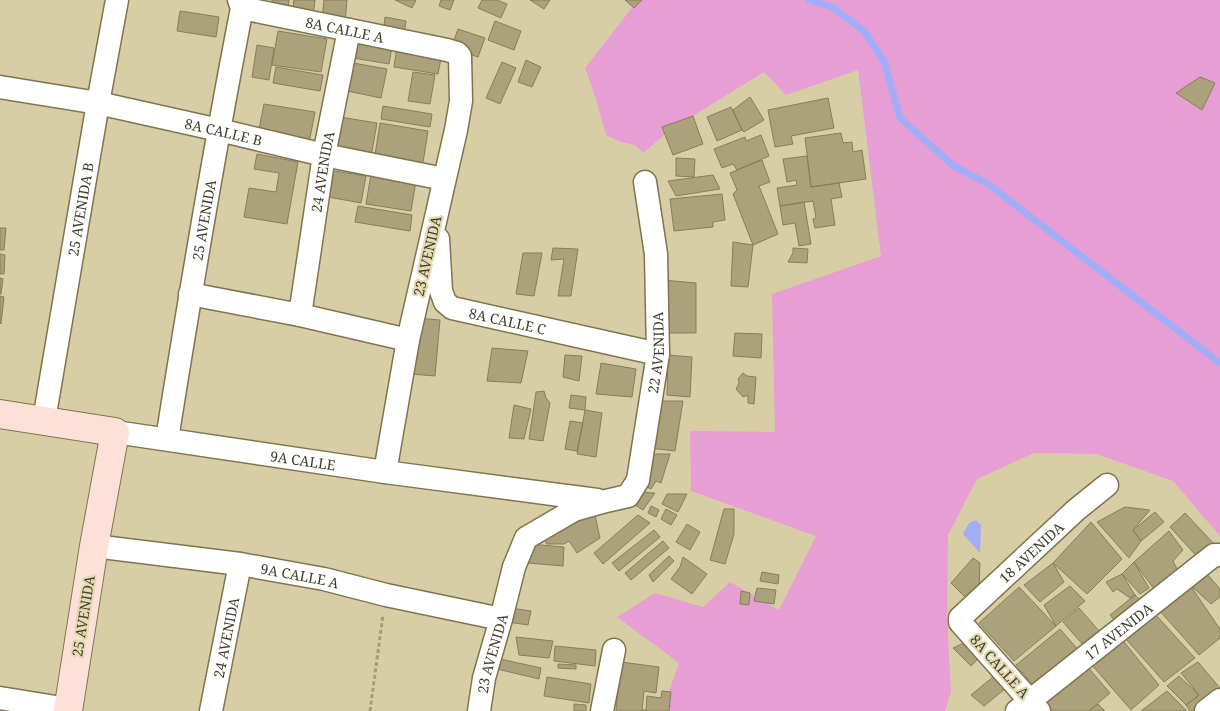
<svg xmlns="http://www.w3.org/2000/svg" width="1220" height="711" viewBox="0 0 1220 711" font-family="'Noto Serif',serif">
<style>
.green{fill:#e79ed4}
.water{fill:#a1adf6}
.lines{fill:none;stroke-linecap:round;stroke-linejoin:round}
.stream{stroke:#a1adf6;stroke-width:7}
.building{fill:#aba17b;stroke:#877e58}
.street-casing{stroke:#7e754f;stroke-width:25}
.secondary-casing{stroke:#7e754f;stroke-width:30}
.path{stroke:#a49c7c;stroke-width:3;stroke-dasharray:4 2.5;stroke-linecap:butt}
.street{stroke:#fff;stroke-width:22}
.secondary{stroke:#fde1d9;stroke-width:28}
.labels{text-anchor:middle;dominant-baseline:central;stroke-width:4.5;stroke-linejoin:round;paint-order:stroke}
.street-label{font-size:14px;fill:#413d2c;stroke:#e5dbb3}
</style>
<rect width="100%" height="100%" fill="#d8cea6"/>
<path class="green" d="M638,0H1220V536L1173,481L1097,454L1034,453L977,479L948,535L947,615L951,692L945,711H662L679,663L617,617L655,593L703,607L730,582L779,610L816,536L691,491L690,431L775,432L772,294L881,256L858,70L786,95L764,72L670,130L643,153L635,145L621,142L606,135L596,99L585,68Z"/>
<path class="water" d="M976,520L981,525L980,553L963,534L969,523Z"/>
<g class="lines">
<path class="stream" d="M809,0L832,7L864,31L884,61L900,118L954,166L988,184L1220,363"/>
</g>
<path class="building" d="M272,0H289L287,16L270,13Z
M294,0H315L313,18L292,15Z
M324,0H347L345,23L322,20Z
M395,0H416L412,8Z
M441,0H454L450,10L439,6Z
M482,0H497L507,4L501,18L478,8Z
M530,0H550L544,9Z
M625,0H642L634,8Z
M180,11L219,17L216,37L177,31Z
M385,17L406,21L404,35L383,32Z
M495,21L521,31L514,50L488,40Z
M458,29L485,38L478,57L451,48Z
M278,31L327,39L321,72L272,65Z
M355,41L392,47L389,64L353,58Z
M257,45L274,48L269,80L252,77Z
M397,46L442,53L438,74L394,67Z
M526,60L541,67L532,87L518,82Z
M502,62L516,68L500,104L486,98Z
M353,63L387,69L381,98L347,91Z
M276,67L323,75L320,91L273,83Z
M413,72L435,75L430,104L408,101Z
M1200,77L1215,83L1202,110L1176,93Z
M750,97L764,120L744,132L742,130L733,110Z
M828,98L834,128L791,136L793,144L775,147L768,110Z
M264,104L315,112L309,143L258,134Z
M383,106L432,114L430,127L381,119Z
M731,107L742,130L717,141L707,117Z
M693,116L703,144L673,155L662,127Z
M340,117L377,123L371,157L334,151Z
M380,123L428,131L422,169L374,161Z
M841,133L843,143L852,142L853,152L862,150L866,179L811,187L805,138Z
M761,135L769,156L737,170L733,164L722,168L714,149L745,137L746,141Z
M257,154L298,162L287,224L244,217L249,188L276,192L279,173L254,169Z
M807,156L811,187L839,183L842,197L831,199L835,225L815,228L813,219L816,218L813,201L780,206L777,188L797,185L796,180L787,182L783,159Z
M676,158L695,159L694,177L676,176Z
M762,160L770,182L759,186L778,234L753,245L733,194L737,190L730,173Z
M327,170L366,176L361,203L323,196Z
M371,174L416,181L411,211L366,204Z
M713,175L720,189L676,196L668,181Z
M722,194L725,220L713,222V227L674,231L670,199Z
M804,202L811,244L799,246L795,223L783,225L780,206Z
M358,206L412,215L410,231L355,222Z
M0,228H6L4,250H0Z
M733,242L753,245L748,287L731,286Z
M553,248L578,249L571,296H558L564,259L551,260Z
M793,248L808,249L807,263L788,262L793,253Z
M523,253H542L534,296L516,294Z
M0,254L5,255L4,274H0Z
M0,278L3,279L1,294H0Z
M663,280L696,283V333H669Z
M0,296L4,297L1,324L0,323Z
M416,318L440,320L435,376L411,374Z
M735,333L762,334L761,358L733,356Z
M492,348L528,351L521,383L487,381Z
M565,355L582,356L579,381L563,377Z
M668,355L692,357L690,397L667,395Z
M601,363L636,369L632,397L596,394Z
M743,373L747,376L756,377L754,404L748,403V395L743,397L736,389L739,383L738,379Z
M544,391L546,398L550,403L543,441L529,439L536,392Z
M571,395L586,397L585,410L569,408Z
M659,401H683L675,451L650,448Z
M514,405L531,409L524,439L509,438Z
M585,410L602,413L596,457L577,454Z
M570,421L583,423L577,451L565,449Z
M648,454H670L661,483L656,481L651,489L639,483Z
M632,492L655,493L643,510L627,500Z
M667,494H687L678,512L662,504Z
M651,506L659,510L656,517L648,513Z
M1125,507L1150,510L1133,530L1141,541L1129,558L1097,522Z
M666,509L677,515L671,525L661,519Z
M724,509H734V534L725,564L710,560Z
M594,511L600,538L577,553L569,541L564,544H547L540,533Z
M1155,512L1164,522L1141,541L1133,530Z
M1185,513L1217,547L1201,561L1170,527Z
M638,515L650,523L603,564L594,553Z
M1091,522L1122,559L1087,594L1053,563Z
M687,524L700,532L690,550L676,542Z
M654,530L660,537L619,571L612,563Z
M1169,531L1183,550L1173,561L1180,575L1160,597L1134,562Z
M663,541L669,548L631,580L625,573Z
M530,544L564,547L563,566L528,563Z
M669,556L674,561L653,582L649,575Z
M683,557L707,574L692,594L671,579L680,567Z
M973,558L980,563L979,589L968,600L951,583Z
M1134,562L1149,588L1140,594L1122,574Z
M1053,563L1064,582L1040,602L1024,585Z
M762,572L779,575L778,584L760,581Z
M1122,574L1135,595L1130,598L1117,589L1113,592L1106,582Z
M1207,574L1220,589V597L1211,604L1190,585Z
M1190,585L1220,629V638L1199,655L1159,610Z
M1070,586L1085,601L1056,626L1044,605Z
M1019,587L1056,626L1014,661L979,623Z
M757,588L776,590L774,604L754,601Z
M741,591L750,593L749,605L740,604Z
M1135,595L1147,607L1121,628L1110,615Z
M510,608L531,611L528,625L508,622Z
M1079,608L1100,632L1084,646L1063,622Z
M1155,614L1195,658L1164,682L1125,638Z
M1060,629L1082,654L1038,691L1016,665Z
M516,637L553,641L549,658L519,655Z
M1120,637L1159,685L1131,710L1091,664Z
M966,642L977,651V660L971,666L953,648Z
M555,646L596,650L595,666L554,661Z
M500,659L541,668L539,679L497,669Z
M621,662L659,667L656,693L644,691L642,710H646L647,696L661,698L662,691L671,692L669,711H616Z
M1198,662L1220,688V693L1199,711H1190L1186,705L1199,695L1181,673Z
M558,664L576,665V669L558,668Z
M1086,665L1110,693L1089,711H1051L1042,700Z
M1000,671L1011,684L984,706L971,695Z
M1179,676L1199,695L1186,705L1167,686Z
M547,677L591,684L589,703L544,696Z
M1167,691L1187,711H1141Z
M574,704L586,705V711H574Z
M1098,704L1105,711H1089Z"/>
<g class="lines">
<defs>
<g id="street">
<path id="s1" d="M242,8L447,50L457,53L460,56L461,101L456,130L408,340L385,472"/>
<path id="s2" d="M0,87L98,103L219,130L324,155L444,179"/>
<path id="s3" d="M438,239L441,291L445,302L452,308L658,354"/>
<path d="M190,294L300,315L408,340"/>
<path id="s4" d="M300,315L324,155L349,30"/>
<path id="s5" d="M44,420L98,103L117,0"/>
<path id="s6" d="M115,432L385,472L597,500"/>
<path id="s7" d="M167,439C190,295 214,151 242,8L239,0"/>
<path id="s8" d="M94,546L240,564L324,579L386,595L501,619"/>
<path d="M0,698L68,709"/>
<path id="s9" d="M211,711L240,564"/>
<path id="s10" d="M479,711L484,678L501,619L514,567L526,538L574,510L606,501L628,496L638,480L658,354L656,254L645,182"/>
<path d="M602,711L614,650"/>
<path id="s11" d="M1017,711L1214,555H1220"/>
<path id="s12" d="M1039,711L960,622V618L1076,510L1107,485"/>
<path d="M1206,711L1220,700"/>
</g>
<path id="secondary" d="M0,414L115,432L94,546L68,711"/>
</defs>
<use href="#street" class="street-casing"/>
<use href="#secondary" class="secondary-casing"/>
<path class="path" d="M370,711L383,615"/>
<use href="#street" class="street"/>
<use href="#secondary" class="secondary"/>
</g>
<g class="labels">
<g class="street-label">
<text stroke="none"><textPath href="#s1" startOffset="105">8A CALLE A</textPath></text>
<text stroke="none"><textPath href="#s2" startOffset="228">8A CALLE B</textPath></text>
<text stroke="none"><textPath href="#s4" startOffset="145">24 AVENIDA</textPath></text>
<text stroke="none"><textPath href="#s5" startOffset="214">25 AVENIDA B</textPath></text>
<text stroke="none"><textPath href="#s7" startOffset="222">25 AVENIDA</textPath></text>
<text transform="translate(427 256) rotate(-77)">23 AVENIDA</text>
<text stroke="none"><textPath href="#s3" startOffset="130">8A CALLE C</textPath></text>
<text stroke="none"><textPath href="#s10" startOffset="439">22 AVENIDA</textPath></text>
<text stroke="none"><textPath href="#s6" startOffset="190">9A CALLE</textPath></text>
<text stroke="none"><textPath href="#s12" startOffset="220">18 AVENIDA</textPath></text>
<text stroke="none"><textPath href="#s8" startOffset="208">9A CALLE A</textPath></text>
<text transform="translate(83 616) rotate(-81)">25 AVENIDA</text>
<text stroke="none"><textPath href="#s11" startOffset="129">17 AVENIDA</textPath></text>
<text stroke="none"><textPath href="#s9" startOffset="75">24 AVENIDA</textPath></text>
<text stroke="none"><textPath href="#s10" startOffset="59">23 AVENIDA</textPath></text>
<text transform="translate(1000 666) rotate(48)">8A CALLE A</text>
</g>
</g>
</svg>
